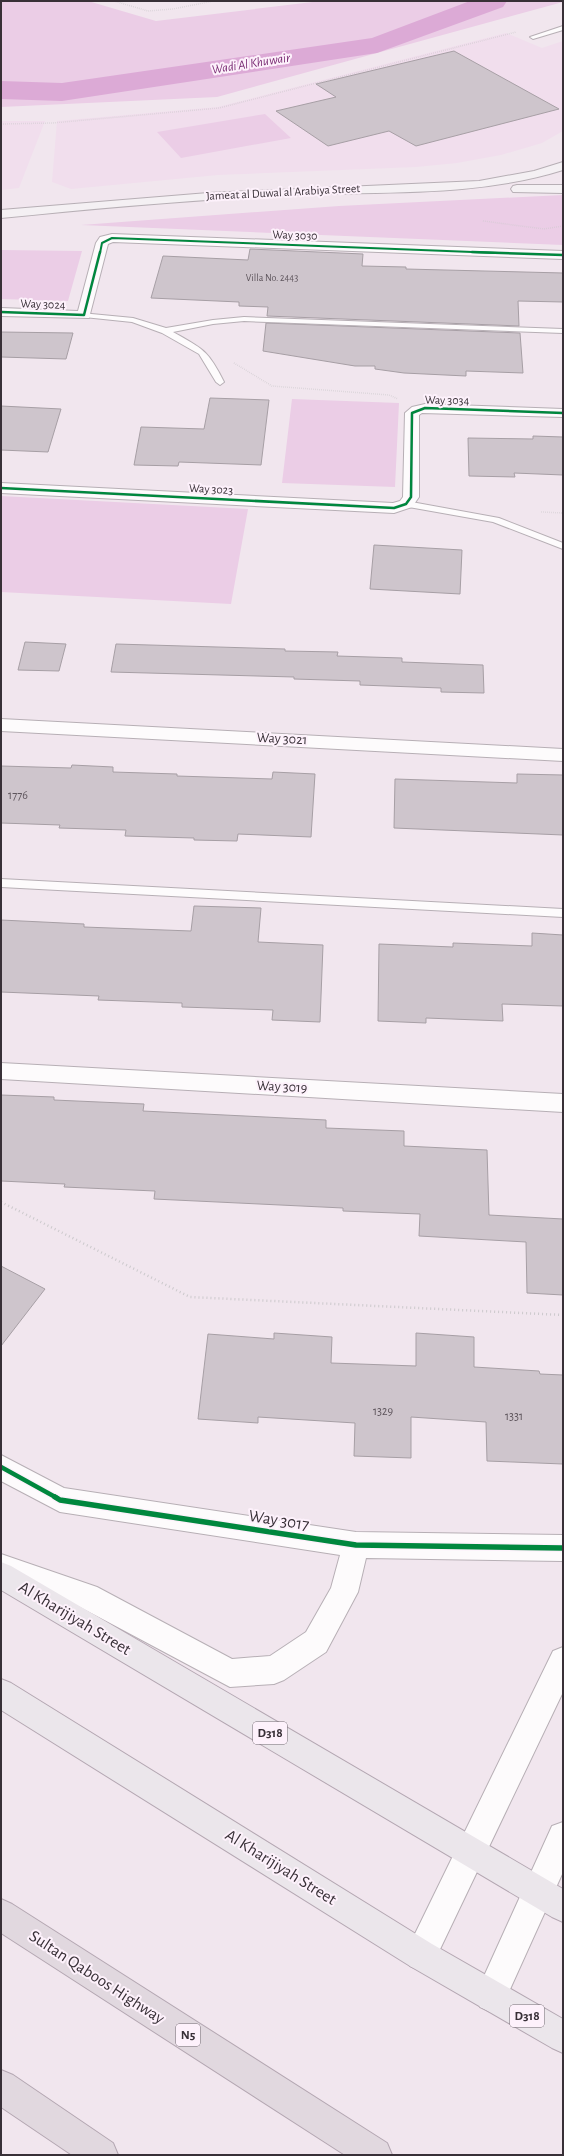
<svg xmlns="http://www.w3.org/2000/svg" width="564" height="2156" viewBox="0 0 564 2156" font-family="'Alegreya Sans',sans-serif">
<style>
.built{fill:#f1deed}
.green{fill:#ebcde6}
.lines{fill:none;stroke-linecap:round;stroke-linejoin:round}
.river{fill:#dcaad6;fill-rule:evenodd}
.building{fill:#cec5cc;stroke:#a79fa5}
.lane-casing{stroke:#b7afb5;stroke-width:2}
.street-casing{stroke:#b7afb5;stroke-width:2}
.secondary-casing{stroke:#b7afb5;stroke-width:2}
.primary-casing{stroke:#b4a7b2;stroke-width:2}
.highway-casing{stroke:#b4a7b2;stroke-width:2}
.path-far1{stroke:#ccc9cc;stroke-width:1.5;stroke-dasharray:0.5 1.5;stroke-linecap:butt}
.path{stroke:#ccc9cc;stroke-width:2.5;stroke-dasharray:1 3;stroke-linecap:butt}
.lane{fill:#fdfbfc;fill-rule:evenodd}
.street{fill:#fdfbfc;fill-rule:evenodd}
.secondary{fill:#f4f0f3;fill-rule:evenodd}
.primary{fill:#ebe6eb;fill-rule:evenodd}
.highway{fill:#e1d8df;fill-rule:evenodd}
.cycleway-far3-casing{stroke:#fdf1fb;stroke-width:3.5}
.cycleway-far2-casing{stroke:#fdf1fb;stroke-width:4}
.cycleway-far1-casing{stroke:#fdf1fb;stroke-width:7}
.cycleway-casing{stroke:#fdf1fb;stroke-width:8}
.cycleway-far3{stroke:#00873e;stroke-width:2}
.cycleway-far2{stroke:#00873e;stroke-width:2.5}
.cycleway-far1{stroke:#00873e;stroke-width:4.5}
.cycleway{stroke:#00873e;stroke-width:5.5}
.labels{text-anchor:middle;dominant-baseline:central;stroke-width:4;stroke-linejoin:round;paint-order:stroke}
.far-number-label{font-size:10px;fill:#5e555c}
.far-street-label{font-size:12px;fill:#383037;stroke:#fdf1fb}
.number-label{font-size:12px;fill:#5e555c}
.far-water-label{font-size:13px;font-style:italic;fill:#782a72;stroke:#fdf1fb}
.shield{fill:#fdf1fb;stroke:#736a72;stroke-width:1}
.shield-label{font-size:13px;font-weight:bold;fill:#383037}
.street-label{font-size:14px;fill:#383037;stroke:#fdf1fb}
.near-street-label{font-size:17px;fill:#383037;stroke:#fdf1fb}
</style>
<rect width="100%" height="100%" fill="#f1e6ee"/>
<path class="built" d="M506,33L542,48L563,41V131L542,143L501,155L457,163L416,167L218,175L71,189L52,182L57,121L218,107Z
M1,121H45L19,188L1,190Z"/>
<path class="green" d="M1,1H88L156,21L321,1L563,2L217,97L1,107Z
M265,114L291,138L181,158L157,132Z
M563,195V245L81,225L339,206Z
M1,250L82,251L68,301L1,299Z
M292,399L399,403L395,487L282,483Z
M1,496L248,509L231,604L1,592Z"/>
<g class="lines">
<path class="river" d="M470,1H507L503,7L377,53L62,101L1,99V81L62,83L372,38Z"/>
</g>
<path class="building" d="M454,51L559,109L416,146L389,131L328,146L276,111L336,97L316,84Z
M250,249L363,254L362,266L406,267V269L563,273V302L518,301L519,326L267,316L268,307L239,306V302L151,298L163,256L248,260Z
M266,323L520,333L523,373L466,371V376L404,373L375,369V366H355L263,351Z
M1,332L73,333L66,359L1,357Z
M210,398L269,400L261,465L179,462L178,466L134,465L141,427L204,429Z
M1,406L61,409L48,452L1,450Z
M533,436L563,437V475L514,473L515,477L469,476L468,438L533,439Z
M374,545L462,550L460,594L370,589Z
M25,642L66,644L59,671L18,670Z
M116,644L285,649V651L338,652L337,656L402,658V662L483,665L484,693L441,692V688L360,685V681L294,679V677L111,672Z
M72,765L113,767V772L177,774V776L272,779L273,772L315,774L311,837L238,834L237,841L194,840V838L125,836L126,830L59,828L60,825L1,823V766L71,768Z
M517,774L563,775V835L394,828L395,779L517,783Z
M194,906L261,908L258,942L323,945L320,1022L272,1020L273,1010L182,1007V1003L98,1000L99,996L1,992V920L84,924V927L191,931Z
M532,933L563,935V1006L502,1004L503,1021L426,1018V1023L378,1021L379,944L453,947V943L532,946Z
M1,1095L54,1097V1100L144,1104L143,1111L326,1120V1128L404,1131V1146L487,1150L489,1215L563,1219V1295L527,1293L526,1242L419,1236L420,1214L343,1211V1208L154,1199L155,1191L64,1187L65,1184L1,1181Z
M1,1266L45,1289L1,1346Z
M274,1333L332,1337L331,1363L416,1366V1333L474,1337V1367L539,1371L540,1374L563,1375V1464L487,1461L486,1422L411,1417V1458L354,1456L355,1423L258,1417V1423L198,1419L208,1334L274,1339Z"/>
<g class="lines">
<defs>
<path id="lane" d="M563,26V30L533,39L530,37Z
M81,313L133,318L166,328L213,320L244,317L563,329V333L244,321L213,324L173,332C203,349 208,350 224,382L220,385L216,382L199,354L162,333L132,322L84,317H81Z
M406,501L499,518L563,543V549L493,522L403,506V502Z
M1,879L563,909V917L1,887Z"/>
<path id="street" d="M112,234L563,251V259L113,242L108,244L89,318L1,316V308L78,311L96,243L100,237Z
M425,404L563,409V417L422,413L419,415V497L412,507L394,513L1,493V483L393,503L400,501L403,497L405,413L412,407Z
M1,719L563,749V761L1,731Z
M1,1063L563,1094V1112L1,1079Z
M1,1455L64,1488L356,1532L563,1535V1561L366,1558L358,1592L326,1652L284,1680L274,1684L230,1687L80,1607L1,1580V1554L97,1587L232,1659L270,1656L306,1632L331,1588L340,1555L60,1512L1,1481Z
M563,1647V1692L432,1966L421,1971L410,1966L405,1955L410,1944L553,1651Z
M563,1822V1872L502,2007L491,2012L480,2007L475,1996L552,1826Z"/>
<path id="secondary" d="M563,162V170C477,197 385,191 296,195C198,199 99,208 1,218V210L208,193L479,181L534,171Z
M517,185H563V193L513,192L511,189L513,186Z"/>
<path id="primary" d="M1,1562L11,1566L563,1889V1922L552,1917L1,1590Z
M1,1679L11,1683L432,1944L563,2019V2053L552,2048L410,1966L1,1710Z"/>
<path id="highway" d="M1,1899L12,1904L387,2143L392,2155H345L1,1933Z
M1,2070L13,2075L113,2143L118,2155H72L1,2107Z"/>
</defs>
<use href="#lane" class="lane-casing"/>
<use href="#street" class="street-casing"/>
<use href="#secondary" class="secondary-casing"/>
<use href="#primary" class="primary-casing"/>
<use href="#highway" class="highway-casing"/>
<path class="path-far1" d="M114,1L148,11L173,9L213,1
M1,124L52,123L219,108L516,32
M483,221L544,229L563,226
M234,363L272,386L389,395L398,399
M541,512L563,513"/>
<path class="path" d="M1,1202L190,1297L563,1315"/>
<use href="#lane" class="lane"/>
<use href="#street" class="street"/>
<use href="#secondary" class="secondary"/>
<use href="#primary" class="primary"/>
<use href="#highway" class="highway"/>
<defs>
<path id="cycleway-far3" d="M100,253L102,243L112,238L498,253"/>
<path id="cycleway-far2" d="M472,252L563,255
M1,312L84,315L100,252
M1,488L394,508L406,504L411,497L412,413L425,408L563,413"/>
<path id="cycleway-far1" d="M1,1467L57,1498"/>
<path id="cycleway" d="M55,1497L60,1500L356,1545L563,1548"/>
</defs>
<use href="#cycleway-far3" class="cycleway-far3-casing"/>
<use href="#cycleway-far2" class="cycleway-far2-casing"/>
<use href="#cycleway-far1" class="cycleway-far1-casing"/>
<use href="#cycleway" class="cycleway-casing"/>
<use href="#cycleway-far3" class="cycleway-far3"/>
<use href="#cycleway-far2" class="cycleway-far2"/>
<use href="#cycleway-far1" class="cycleway-far1"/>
<use href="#cycleway" class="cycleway"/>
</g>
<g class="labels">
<g class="far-number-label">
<text x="272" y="278">Villa No. 2443</text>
</g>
<g class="far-street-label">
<text transform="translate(283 192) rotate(-3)">Jameat al Duwal al Arabiya Street</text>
<text transform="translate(295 235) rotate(2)">Way 3030</text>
<text transform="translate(43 304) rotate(2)">Way 3024</text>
<text transform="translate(447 400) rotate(1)">Way 3034</text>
<text transform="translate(211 489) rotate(3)">Way 3023</text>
</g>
<g class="number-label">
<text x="18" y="795">1776</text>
<text x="383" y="1411">1329</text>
<text x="514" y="1416">1331</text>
</g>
<g class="far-water-label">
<text transform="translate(251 64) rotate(-9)">Wadi Al Khuwair</text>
</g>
<g class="shield">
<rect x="253" y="1722" width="34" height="22" rx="3"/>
<rect x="510" y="2005" width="34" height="22" rx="3"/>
<rect x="176" y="2024" width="24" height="22" rx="3"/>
</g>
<g class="shield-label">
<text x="270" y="1733">D318</text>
<text x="527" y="2016">D318</text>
<text x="188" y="2035">N5</text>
</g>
<g class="street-label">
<text transform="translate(282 739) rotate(3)">Way 3021</text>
<text transform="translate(282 1087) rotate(3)">Way 3019</text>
</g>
<g class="near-street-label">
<text transform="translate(279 1520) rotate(9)">Way 3017</text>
<text transform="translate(75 1618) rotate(31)">Al Kharijiyah Street</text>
<text transform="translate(281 1867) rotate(32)">Al Kharijiyah Street</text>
<text transform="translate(97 1977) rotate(33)">Sultan Qaboos Highway</text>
</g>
</g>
<rect width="564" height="2156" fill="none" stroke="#383037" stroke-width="4"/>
</svg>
